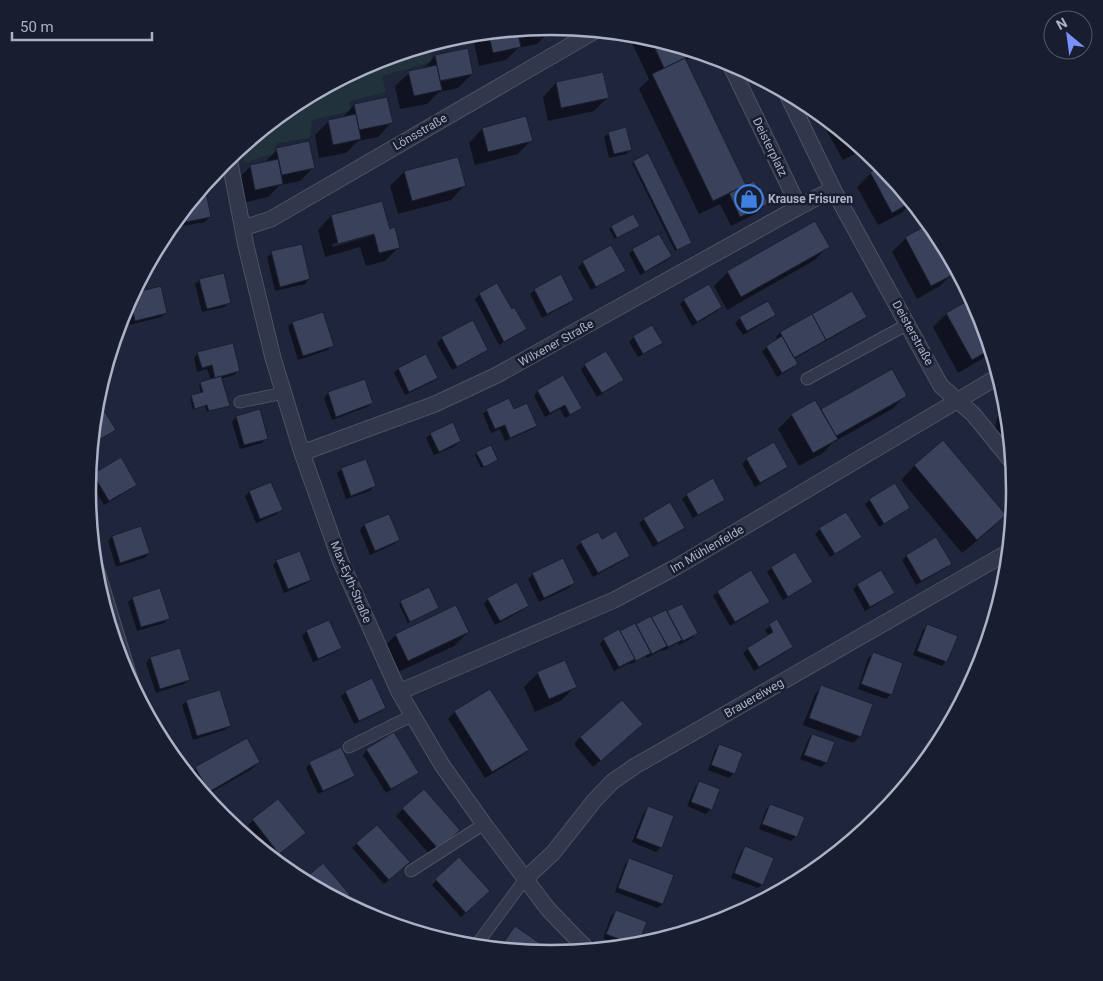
<svg xmlns="http://www.w3.org/2000/svg" width="1103" height="981" viewBox="0 0 1103 981" font-family="Roboto,sans-serif">
<style>
.green{fill:#21323b}
.shadow{fill:#0007;fill-rule:evenodd}
.building{fill:#3a415b;stroke:#1a1f31}
.lines{fill:none;stroke-linecap:round;stroke-linejoin:round}
.service-casing{stroke:#4d5265;stroke-width:13}
.minor-casing{stroke:#4d5265;stroke-width:17}
.service{stroke:#33374b;stroke-width:11}
.minor{stroke:#33374b;stroke-width:15}
.labels{text-anchor:middle;dominant-baseline:central;stroke-width:5;stroke-linejoin:round;paint-order:stroke}
.street-label{font-size:12px;fill:#adb1c7;stroke:#181d2f}
.poi-label{font-size:12px;font-weight:bold;fill:#adb1c7;stroke:#181d2f;text-anchor:start}
.rim{fill:none;stroke:#adb1c7;stroke-width:2.5}
</style>
<rect width="100%" height="100%" fill="#1f253a"/>
<path class="green" d="M461,35H466L469,43L431,52L432,62L382,76L386,92L354,100L349,102L351,111L312,120L310,138L277,143L273,154L244,163L241,148L294,104L374,61Z"/>
<path class="shadow" d="M550,26L551,30L537,44L518,48L506,60L479,66L474,43L484,33Z
M640,35L694,51V53L685,62L745,187L767,203L757,213L731,226L720,204L699,214L639,89L649,79L632,43Z
M467,49L472,74L458,88L439,92L427,104L400,109L395,86L409,73L422,70L435,56Z
M556,83L607,98L594,111L548,121L543,97Z
M354,105L391,123L378,137L358,141L346,153L319,158L315,135L328,122L341,119Z
M827,119L864,149L843,160L823,124Z
M482,129L531,140L518,154L475,165L469,143Z
M609,133L630,149L626,154L609,158L604,137Z
M277,150L314,167L300,181L280,185L268,197L242,203L237,180L251,166L263,164Z
M457,158L464,186L451,200L398,214L390,186L404,172Z
M634,162L688,244L675,251L632,163Z
M883,166L912,202L902,213L878,225L857,187L871,173Z
M201,190L209,217L205,222L182,226L180,215Z
M921,213L932,226L930,227L954,272L940,286L917,299L892,252L906,238L924,228L917,216Z
M633,215L636,227L615,239L609,229Z
M331,216L389,230L399,247L385,261L366,266L360,247L325,257L318,230ZM374,233V235L333,247L332,244Z
M828,246L815,260L727,310L714,286L728,272Z
M633,250L670,256L666,261L640,275L629,254Z
M272,253L309,279L305,284L275,291L267,257Z
M583,262L624,270L620,275L591,290L578,267Z
M200,280L230,302L225,307L202,312L195,284Z
M535,290L573,299L568,304L542,318L530,294Z
M852,292L866,317L861,321L794,359L796,364L792,368L777,377L762,351L767,347L778,340L776,337L780,333Z
M133,294L165,313L161,317L130,325L126,307Z
M480,294L511,310L525,329L521,333L499,345L475,299Z
M684,300L721,307L716,312L692,326L680,304Z
M767,302L774,315L770,319L743,335L735,323L740,318Z
M946,314L985,326L992,349L982,359L958,373L933,327Z
M292,323L332,345L328,350L298,360L288,327Z
M652,327L661,342L657,347L638,357L629,342L634,337Z
M442,338L487,350L482,354L452,370L437,343Z
M198,353L239,370L234,375L221,379L228,405L226,407L207,412L205,406L193,410L190,398L192,396L201,393L199,385L201,383L211,380L207,369L197,372L194,358Z
M426,356L436,378L432,382L405,395L394,373L398,369Z
M585,365L622,380L618,384L597,397L581,370Z
M892,371L905,396L892,409L832,443L823,453L799,466L778,429L792,415L820,411Z
M538,391L580,408L576,412L565,418L560,409L545,417L534,396Z
M328,393L372,403L367,407L332,420L324,398Z
M100,406L114,429L110,434L92,444L95,408Z
M1008,407L1013,465L994,435L997,418Z
M487,410H513L536,426L531,430L505,441L500,429L491,433L483,414Z
M236,417L266,438L262,443L240,449L232,422Z
M431,434L460,441L455,446L434,455L426,438Z
M943,442L1004,515L991,529L962,553L901,480L914,466Z
M477,453L497,460L481,468L475,455Z
M121,459L136,484L131,489L104,505L89,479L93,475Z
M747,459L786,467L782,471L755,487L742,464Z
M342,469L374,486L370,491L346,499L337,473Z
M271,483L281,509L277,514L256,523L245,496L249,492Z
M687,495L723,499L719,504L693,518L682,499Z
M870,500L908,508L904,512L879,527L865,504Z
M845,514L860,537L856,541L830,557L815,534L820,529Z
M388,515L399,540L394,544L370,555L360,530L364,525Z
M644,519L683,527L679,532L653,547L639,523Z
M112,537L149,553L144,558L116,567L108,541Z
M602,540L628,556L624,560L593,577L576,547L581,543Z
M907,556L950,564L946,568L916,585L902,560Z
M277,561L310,580L305,584L284,593L273,565Z
M771,568L811,582L807,586L783,600L767,572Z
M533,574L573,583L569,588L539,602L528,579Z
M1007,581L1002,598L996,588L1000,583Z
M858,585L893,592L889,597L865,611L853,589Z
M428,589L435,609L408,623L399,604Z
M718,592L768,602L764,606L730,626L713,596Z
M132,598L169,618L164,623L137,631L128,602Z
M488,599L527,605L523,610L495,625L484,604Z
M681,605L696,633L692,638L679,645L678,643L663,651L662,650L647,658L646,656L631,664L630,663L614,671L600,644L604,639L635,626L650,617L667,613Z
M777,621L792,647L787,651L754,671L743,653L748,649L769,636L765,630Z
M328,622L340,648L336,652L313,662L302,636L306,632Z
M928,626L946,661L942,666L913,655L923,630Z
M468,632L454,646L394,674L382,649L396,635Z
M873,654L891,694L886,699L858,689L868,658Z
M150,658L189,679L184,684L156,693L146,663Z
M538,673L575,686L562,700L535,712L524,687Z
M822,687L860,736L853,743L803,725L815,694Z
M346,692L384,708L380,712L354,724L341,696Z
M187,701L229,726L225,730L193,740L182,705Z
M455,712L527,750L520,757L485,778L448,719Z
M635,731L593,767L574,744L580,737Z
M812,735L834,743L826,763L821,767L800,759L808,740Z
M246,740L259,762L252,769L205,796L189,775L196,768Z
M719,745L734,773L729,778L708,770L715,750Z
M367,750L417,772L412,777L386,793L363,755Z
M310,763L354,775L349,780L318,794L306,768Z
M700,782L711,809L706,814L687,806L695,787Z
M277,800L300,837L274,857L248,825Z
M770,805L796,836L791,841L759,829L766,810Z
M648,807L661,847L656,852L632,842L644,812Z
M403,809L459,830L431,856L396,816Z
M357,844L404,866L384,884L352,848Z
M745,848L762,884L758,888L731,878L741,852Z
M459,859L484,896L461,917L432,885Z
M630,860L662,904L658,908L615,892L625,864Z
M740,906L748,909L732,918L735,911Z
M616,912L636,945L635,947H626L603,939L611,916Z
M515,928L549,951L547,954L499,950Z"/>
<path class="building" d="M551,26L552,31L519,38L517,30Z
M517,30L521,47L493,53L488,32Z
M650,37L695,51L696,53L664,68Z
M468,48L473,74L440,81L435,55Z
M685,58L746,185L713,201L652,74Z
M437,65L442,90L414,96L408,71Z
M603,72L609,98L561,108L556,82Z
M387,97L393,123L359,130L354,104Z
M356,114L361,139L333,145L328,120Z
M526,116L533,141L488,152L482,128Z
M626,127L632,150L614,154L608,132Z
M309,141L315,168L282,175L276,148Z
M648,153L692,243L677,250L633,161Z
M458,157L466,186L412,201L404,171Z
M278,159L283,184L255,190L250,165Z
M882,165L912,202L892,213L870,172Z
M754,181L758,188L761,187L768,204L740,217L729,193Z
M205,187L211,217L186,222L184,210L202,188Z
M382,201L390,229L395,227L400,248L379,253L374,234L338,244L331,215Z
M921,212L932,226H931L929,224L925,226L918,213Z
M633,214L640,226L617,238L611,226Z
M815,221L830,247L741,297L727,271Z
M929,224L956,273L931,286L905,237Z
M659,234L672,256L645,272L632,249Z
M302,244L310,279L280,287L271,251Z
M611,245L626,271L596,287L582,261Z
M224,273L231,303L207,309L199,279Z
M561,274L574,300L547,314L534,289Z
M497,283L512,309L514,307L527,329L504,342L479,293Z
M709,284L722,307L697,322L683,299Z
M161,286L167,313L135,321L130,300L133,293Z
M852,291L867,317L826,340L812,314Z
M971,299L983,321L991,349L972,360L946,313Z
M768,301L776,315L747,331L739,317Z
M323,312L334,346L303,356L292,322Z
M812,314L826,340L794,358L780,332Z
M473,320L488,350L457,367L441,337Z
M652,325L663,343L643,354L633,336Z
M782,336L798,364L782,373L766,346Z
M233,343L240,371L215,378L212,365L202,368L197,352Z
M606,351L624,380L602,393L584,364Z
M426,354L438,378L409,392L398,368Z
M108,362L114,373L102,379Z
M892,369L907,396L836,436L821,409Z
M563,375L582,408L570,415L565,405L550,413L537,390Z
M221,376L230,406L209,411L207,405L195,409L191,395L203,392L200,382Z
M365,379L373,403L336,417L328,392Z
M509,398L514,409L527,403L537,426L510,438L505,425L495,429L486,409Z
M815,400L838,439L813,453L791,414Z
M100,404L116,430L92,444L96,407Z
M260,409L268,439L244,445L236,416Z
M453,422L461,441L439,452L430,433Z
M943,440L1006,515L977,540L914,465Z
M774,442L788,467L760,483L746,458Z
M491,445L498,460L484,467L476,452Z
M121,457L137,485L109,501L93,474Z
M366,459L376,486L351,496L341,468Z
M713,478L725,500L698,515L686,494Z
M271,482L283,510L260,519L249,491Z
M895,483L910,508L884,524L869,499Z
M670,502L685,528L658,543L643,518Z
M846,512L862,537L835,554L819,528Z
M389,514L400,540L375,551L364,524Z
M141,526L150,553L120,563L112,536Z
M616,531L630,556L598,573L580,541L598,532L602,539Z
M936,537L952,564L921,581L906,555Z
M300,551L311,580L288,589L276,560Z
M795,552L813,582L788,597L771,567Z
M563,558L575,583L544,598L532,573Z
M751,570L770,602L735,622L717,591Z
M881,570L895,593L870,607L857,584Z
M1007,578V581L1004,590L999,582Z
M517,582L529,606L500,621L487,598Z
M429,587L439,608L410,622L400,601Z
M160,588L170,619L141,627L132,597Z
M682,604L698,633L683,641L667,611Z
M456,605L469,632L408,661L395,634Z
M666,610L682,640L668,647L651,617Z
M651,616L667,646L652,654L636,624Z
M777,619L793,647L759,667L747,648L773,632L769,624Z
M329,620L342,648L318,659L306,630Z
M635,623L651,653L636,661L620,631Z
M927,624L958,636L947,662L917,651Z
M619,629L635,659L619,667L603,638Z
M180,648L190,680L160,689L150,657Z
M873,652L903,663L892,695L861,684Z
M565,660L577,687L549,699L537,672Z
M372,678L386,708L359,721L345,691Z
M821,685L873,704L861,737L809,718Z
M490,689L529,750L492,772L454,711Z
M220,690L231,726L197,736L186,700Z
M622,700L643,724L601,761L580,737Z
M394,732L419,773L391,789L366,749Z
M812,734L835,742L827,763L804,755Z
M247,738L260,762L209,792L195,767Z
M719,744L743,753L735,774L711,765Z
M341,747L355,776L323,791L309,762Z
M699,781L720,789L712,810L691,802Z
M424,789L460,830L439,850L402,808Z
M278,799L306,833L279,854L252,819Z
M770,804L805,817L797,837L762,824Z
M648,806L674,816L662,848L636,838Z
M377,825L410,862L389,880L356,843Z
M745,846L774,858L763,885L734,873Z
M459,857L490,891L466,913L435,879Z
M629,858L674,875L663,904L618,888Z
M323,863L350,895L342,902L302,881Z
M739,905L749,909L735,916Z
M616,910L647,922L637,946L606,934Z
M515,926L551,951L549,954L502,950L500,948Z"/>
<g class="lines">
<defs>
<path id="service" d="M807,379L908,324
M240,402L284,393
M349,747L413,715
M411,871L484,824
M475,947L525,879"/>
<path id="minor" d="M729,62L799,207L833,189
M786,92L833,189L941,386L973,414L1013,463
M229,158L246,246L273,358L302,453L340,560L399,692L442,765L484,824L548,909L571,933L589,951
M243,228L271,219L595,31
M302,453L435,404L497,375L799,207
M95,565L131,683
M399,692L614,600L678,566L999,376
M525,879L553,853L594,801L612,782L635,766L1010,551"/>
</defs>
<use href="#service" class="service-casing"/>
<use href="#minor" class="minor-casing"/>
<use href="#service" class="service"/>
<use href="#minor" class="minor"/>
</g>
<defs>
<symbol id="shop-ring" viewBox="-11 -11 22 22"><circle r="9.5" fill="#181d2f" stroke="#3f7fe0" stroke-width="1.5"/><path d="M-5-2.5h2.3a2.7 3.5 0 0 1 5.4 0H5L5.5 6h-11ZM-1.5-2.5h3a1.5 2.3 0 0 0-3 0Z" fill="#3f7fe0"/></symbol>
</defs>
<g fill-rule="evenodd">
<use href="#shop-ring" x="733" y="183" width="32" height="32"/>
</g>
<g class="labels">
<g class="street-label">
<text transform="translate(420 132) rotate(-30)">Lönsstraße</text>
<text transform="translate(770 147) rotate(64)">Deisterplatz</text>
<text transform="translate(913 333) rotate(61)">Deisterstraße</text>
<text transform="translate(556 343) rotate(-29)">Wilxener Straße</text>
<text transform="translate(707 549) rotate(-30)">Im Mühlenfelde</text>
<text transform="translate(351 582) rotate(67)">Max-Eyth-Straße</text>
<text transform="translate(754 698) rotate(-30)">Brauereiweg</text>
</g>
<g class="poi-label">
<text x="768" y="199">Krause Frisuren</text>
</g>
</g>
<path d="M0 0H1103V981H0ZM96 490a455 455 0 1 1 910 0a455 455 0 1 1-910 0Z" fill="#181d2f" fill-rule="evenodd"/>
<path class="rim" d="M96 490a455 455 0 1 1 910 0a455 455 0 1 1-910 0Z"/>
<g transform="translate(1068 35) rotate(331)"><circle r="24" fill="#181d2f" stroke="#54586c"/>
<path d="M0-4L9 19L0 12L-9 19Z" fill="#7a90ff"/>
<text y="-8" font-size="14" font-weight="bold" text-anchor="middle" fill="#adb1c7">N</text>
</g>
<path d="M12 32v8h140v-8" fill="none" stroke="#adb1c7" stroke-width="2.5"/>
<text x="20" y="32" font-size="15" fill="#adb1c7" stroke="#181d2f" stroke-width="4" paint-order="stroke">50 m</text>
</svg>
